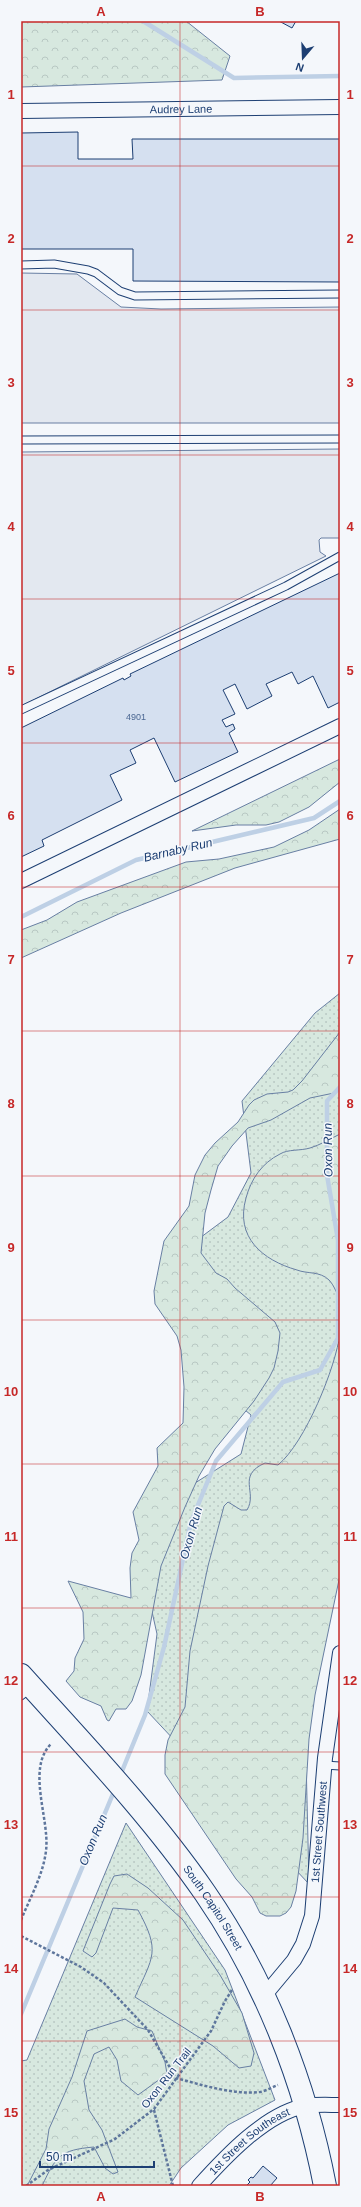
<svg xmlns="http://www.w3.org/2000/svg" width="361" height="2207" viewBox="0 0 361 2207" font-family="Helvetica,sans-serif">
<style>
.grass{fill:url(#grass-dots);stroke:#687fa3}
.forest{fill:url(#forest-crowns);stroke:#687fa3}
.parking{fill:#e3e8f0;stroke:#687fa3}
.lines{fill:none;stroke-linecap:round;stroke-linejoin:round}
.stream{stroke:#bed0e5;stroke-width:4.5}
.building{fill:#d5e0f0;stroke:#1d3f73}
.lane-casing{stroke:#1d3f73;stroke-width:9}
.street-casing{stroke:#1d3f73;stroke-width:16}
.primary-casing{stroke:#1d3f73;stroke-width:24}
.path{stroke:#5e769c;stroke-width:2.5;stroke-dasharray:3 2;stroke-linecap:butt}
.lane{stroke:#f4f7fb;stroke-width:7}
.street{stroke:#f4f7fb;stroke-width:14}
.primary{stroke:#f4f7fb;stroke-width:22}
.grid{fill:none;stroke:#c62828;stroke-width:1;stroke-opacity:0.55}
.labels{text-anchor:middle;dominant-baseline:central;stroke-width:3;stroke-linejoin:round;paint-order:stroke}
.number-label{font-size:9px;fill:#4b6792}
.street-label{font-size:11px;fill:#1d3f73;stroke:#f4f7fb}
.water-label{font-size:12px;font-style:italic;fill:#1d3f73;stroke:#f4f7fb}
.neatline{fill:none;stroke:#c62828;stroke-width:1.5}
.grid-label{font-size:13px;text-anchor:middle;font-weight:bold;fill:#c62828}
</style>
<defs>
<pattern id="grass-dots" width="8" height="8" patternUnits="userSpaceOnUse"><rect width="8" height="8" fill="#d7e8df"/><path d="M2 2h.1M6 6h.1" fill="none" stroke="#b8c8c3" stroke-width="1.8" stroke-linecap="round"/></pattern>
<pattern id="forest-crowns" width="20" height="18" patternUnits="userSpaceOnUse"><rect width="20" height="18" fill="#d7e8df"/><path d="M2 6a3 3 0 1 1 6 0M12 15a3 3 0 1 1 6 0" fill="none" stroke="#b8c8c3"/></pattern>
</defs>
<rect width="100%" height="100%" fill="#f4f7fb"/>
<path class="grass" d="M340,993V1544L305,1715L309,1884L147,1711L157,1634L138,1549L176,1495L241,1454L251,1415L199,1372L181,1252L228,1217L251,1173L242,1101L315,1013Z
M126,1823L225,1970L275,2100L228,2125L181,2168L169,2186H21V2061L27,2060Z"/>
<path class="forest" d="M21,21H186L230,56L222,80L21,87Z
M340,759V782L309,807L279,822L266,825H236L192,831Z
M340,809V839L235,868L121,913L21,958V930L47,920L77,902L186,862L219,859L274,847L309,830Z
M340,1032V1086L334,1093L310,1098L271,1120L248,1128L232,1146L218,1166L211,1190L205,1213L201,1253L216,1273L227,1279L235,1288L275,1322L280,1333L278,1351L274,1368L269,1378L254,1401L215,1449L199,1476L185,1507L161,1566L141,1675L132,1701L126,1709H116L109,1721L107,1720L101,1706L80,1697L66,1681L74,1671L75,1658L84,1639L83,1612L68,1581L131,1598L130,1568L132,1553L139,1540L133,1512L158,1466L157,1448L183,1423L184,1387L181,1350L177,1336L155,1304L154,1291L164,1241L189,1206L195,1175L205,1155L215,1143L238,1122L249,1105L254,1100L267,1094L288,1092L293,1090L302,1081Z
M340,1134V1304C339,1297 334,1285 329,1280C320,1271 307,1274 297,1270C262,1260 235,1237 246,1198C251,1179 262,1163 280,1154C288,1149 300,1151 310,1148C320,1145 330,1139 340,1134Z
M340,1333V1575L315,1695L309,1739L303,1838L296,1891L291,1907L286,1913L280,1916H266L260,1913L252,1897L236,1879L165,1774V1755L168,1740L185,1707L190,1651L208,1566L224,1506L228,1502L241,1510H247C258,1492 236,1476 265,1463L278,1465C305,1443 336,1367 340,1333Z
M127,1874L148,1888L183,1920L220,1975L242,2013L254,2053L251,2066L239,2068L213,2046L135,1997C153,1956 161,1952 138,1910L113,1908L96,1953L92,1957L83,1951L110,1884L114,1876Z
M125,2019L137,2027L152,2031L165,2062L167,2074L138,2095L121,2081L117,2060L109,2047L94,2054L84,2081L89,2110L102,2130L118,2172L113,2174L105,2168L94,2147C60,2150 56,2156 42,2186H27L46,2149L49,2129L72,2077L87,2031Z"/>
<path class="parking" d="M21,273L77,274L121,307L161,309L340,307V423H21Z
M340,449V538H321L319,540L320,552L326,556L21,706V452Z"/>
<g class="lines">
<path class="stream" d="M143,21L234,78L340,76
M21,917L136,860L314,818L340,801
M120,1776L145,1715L164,1647L191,1522L216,1461L283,1382L320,1370L338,1338V1240L327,1175V1101L340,1087
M21,2014L115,1789"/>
</g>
<path class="building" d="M279,21H296L292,28Z
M78,132V159H133L132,139H340V282L133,281V249H21V133Z
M340,573V702L328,708L313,676L298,684L292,672L266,684L272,696L247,709L235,684L223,690L235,714L222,720L226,727L233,724L235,729L229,733L238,752L175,782L154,738L130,750L136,763L110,775L122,800L42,840L44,846L21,857V728L123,678L124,680L131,676L130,674Z
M263,2166L277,2178L270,2186H246L250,2182L248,2180L251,2177L253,2178Z"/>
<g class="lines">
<defs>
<path id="lane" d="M21,265L54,264L88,270L96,273L120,291L135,296L340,294
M21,440L340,439
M21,710L286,586L340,556
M21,1696L30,1689
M324,1765L340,1766"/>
<g id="street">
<path id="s1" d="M21,111L340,107"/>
<path d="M21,881L340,726"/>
<path id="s2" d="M264,1996L294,1960L303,1944L312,1916L325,1758L340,1653"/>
<path id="s3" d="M199,2186C225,2157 267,2112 306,2106C317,2104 329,2105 340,2105"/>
</g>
<g id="primary">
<path id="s4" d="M21,1675C84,1745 151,1815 205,1893C265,1980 305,2082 325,2186"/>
</g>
</defs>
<use href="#lane" class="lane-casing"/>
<use href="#street" class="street-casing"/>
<use href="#primary" class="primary-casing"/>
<path class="path" d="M21,1920C30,1898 43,1875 46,1851C50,1819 26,1769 51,1744
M21,1936L81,1967L104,1983L148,2030L176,2078C202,2085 233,2095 260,2092C266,2091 272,2087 278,2085
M154,2110L173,2186
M26,2186L48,2170L115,2139L154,2109L211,2031L225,2001L232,1990"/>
<use href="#lane" class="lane"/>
<use href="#street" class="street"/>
<use href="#primary" class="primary"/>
</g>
<path class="grid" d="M180,21V2186M21,166H340M21,310H340M21,455H340M21,599H340M21,743H340M21,887H340M21,1031H340M21,1176H340M21,1320H340M21,1464H340M21,1608H340M21,1752H340M21,1897H340M21,2041H340"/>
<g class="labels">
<g class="number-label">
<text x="136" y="717">4901</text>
</g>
<g class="street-label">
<text stroke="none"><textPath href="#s1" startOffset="160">Audrey Lane</textPath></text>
<text stroke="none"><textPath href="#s2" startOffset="179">1st Street Southwest</textPath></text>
<text stroke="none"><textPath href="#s4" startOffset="302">South Capitol Street</textPath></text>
<text transform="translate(166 2078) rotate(-52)">Oxon Run Trail</text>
<text stroke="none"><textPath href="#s3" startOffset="68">1st Street Southeast</textPath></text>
</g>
<g class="water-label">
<text transform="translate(178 850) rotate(-13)">Barnaby Run</text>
<text transform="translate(328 1150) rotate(-91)">Oxon Run</text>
<text transform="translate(191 1533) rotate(-74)">Oxon Run</text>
<text transform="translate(93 1840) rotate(-67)">Oxon Run</text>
</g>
</g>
<rect width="361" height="2207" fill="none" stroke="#f4f7fb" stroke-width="44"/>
<g transform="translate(303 58) rotate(199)" stroke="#f4f7fb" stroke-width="3" paint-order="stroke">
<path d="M0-3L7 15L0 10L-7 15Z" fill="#1d3f73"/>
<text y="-6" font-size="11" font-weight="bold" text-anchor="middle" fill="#1d3f73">N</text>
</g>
<path d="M40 2161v6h114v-6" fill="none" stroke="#1d3f73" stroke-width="2"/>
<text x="46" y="2161" font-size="12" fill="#1d3f73" stroke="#f4f7fb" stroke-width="3" paint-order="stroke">50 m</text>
<rect x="22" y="22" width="317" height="2163" class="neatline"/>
<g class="grid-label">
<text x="101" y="16">A</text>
<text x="260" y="16">B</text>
<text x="11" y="99">1</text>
<text x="350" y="99">1</text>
<text x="11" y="243">2</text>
<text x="350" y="243">2</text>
<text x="11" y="387">3</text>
<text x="350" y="387">3</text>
<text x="11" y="531">4</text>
<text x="350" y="531">4</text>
<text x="11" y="675">5</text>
<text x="350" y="675">5</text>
<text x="11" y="820">6</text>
<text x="350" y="820">6</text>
<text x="11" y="964">7</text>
<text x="350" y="964">7</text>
<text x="11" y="1108">8</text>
<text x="350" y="1108">8</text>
<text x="11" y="1252">9</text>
<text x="350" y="1252">9</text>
<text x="11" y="1396">10</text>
<text x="350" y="1396">10</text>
<text x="11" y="1541">11</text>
<text x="350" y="1541">11</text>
<text x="11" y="1685">12</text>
<text x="350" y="1685">12</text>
<text x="11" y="1829">13</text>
<text x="350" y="1829">13</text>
<text x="11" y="1973">14</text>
<text x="350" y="1973">14</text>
<text x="11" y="2117">15</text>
<text x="350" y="2117">15</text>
<text x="101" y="2201">A</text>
<text x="260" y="2201">B</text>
</g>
</svg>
